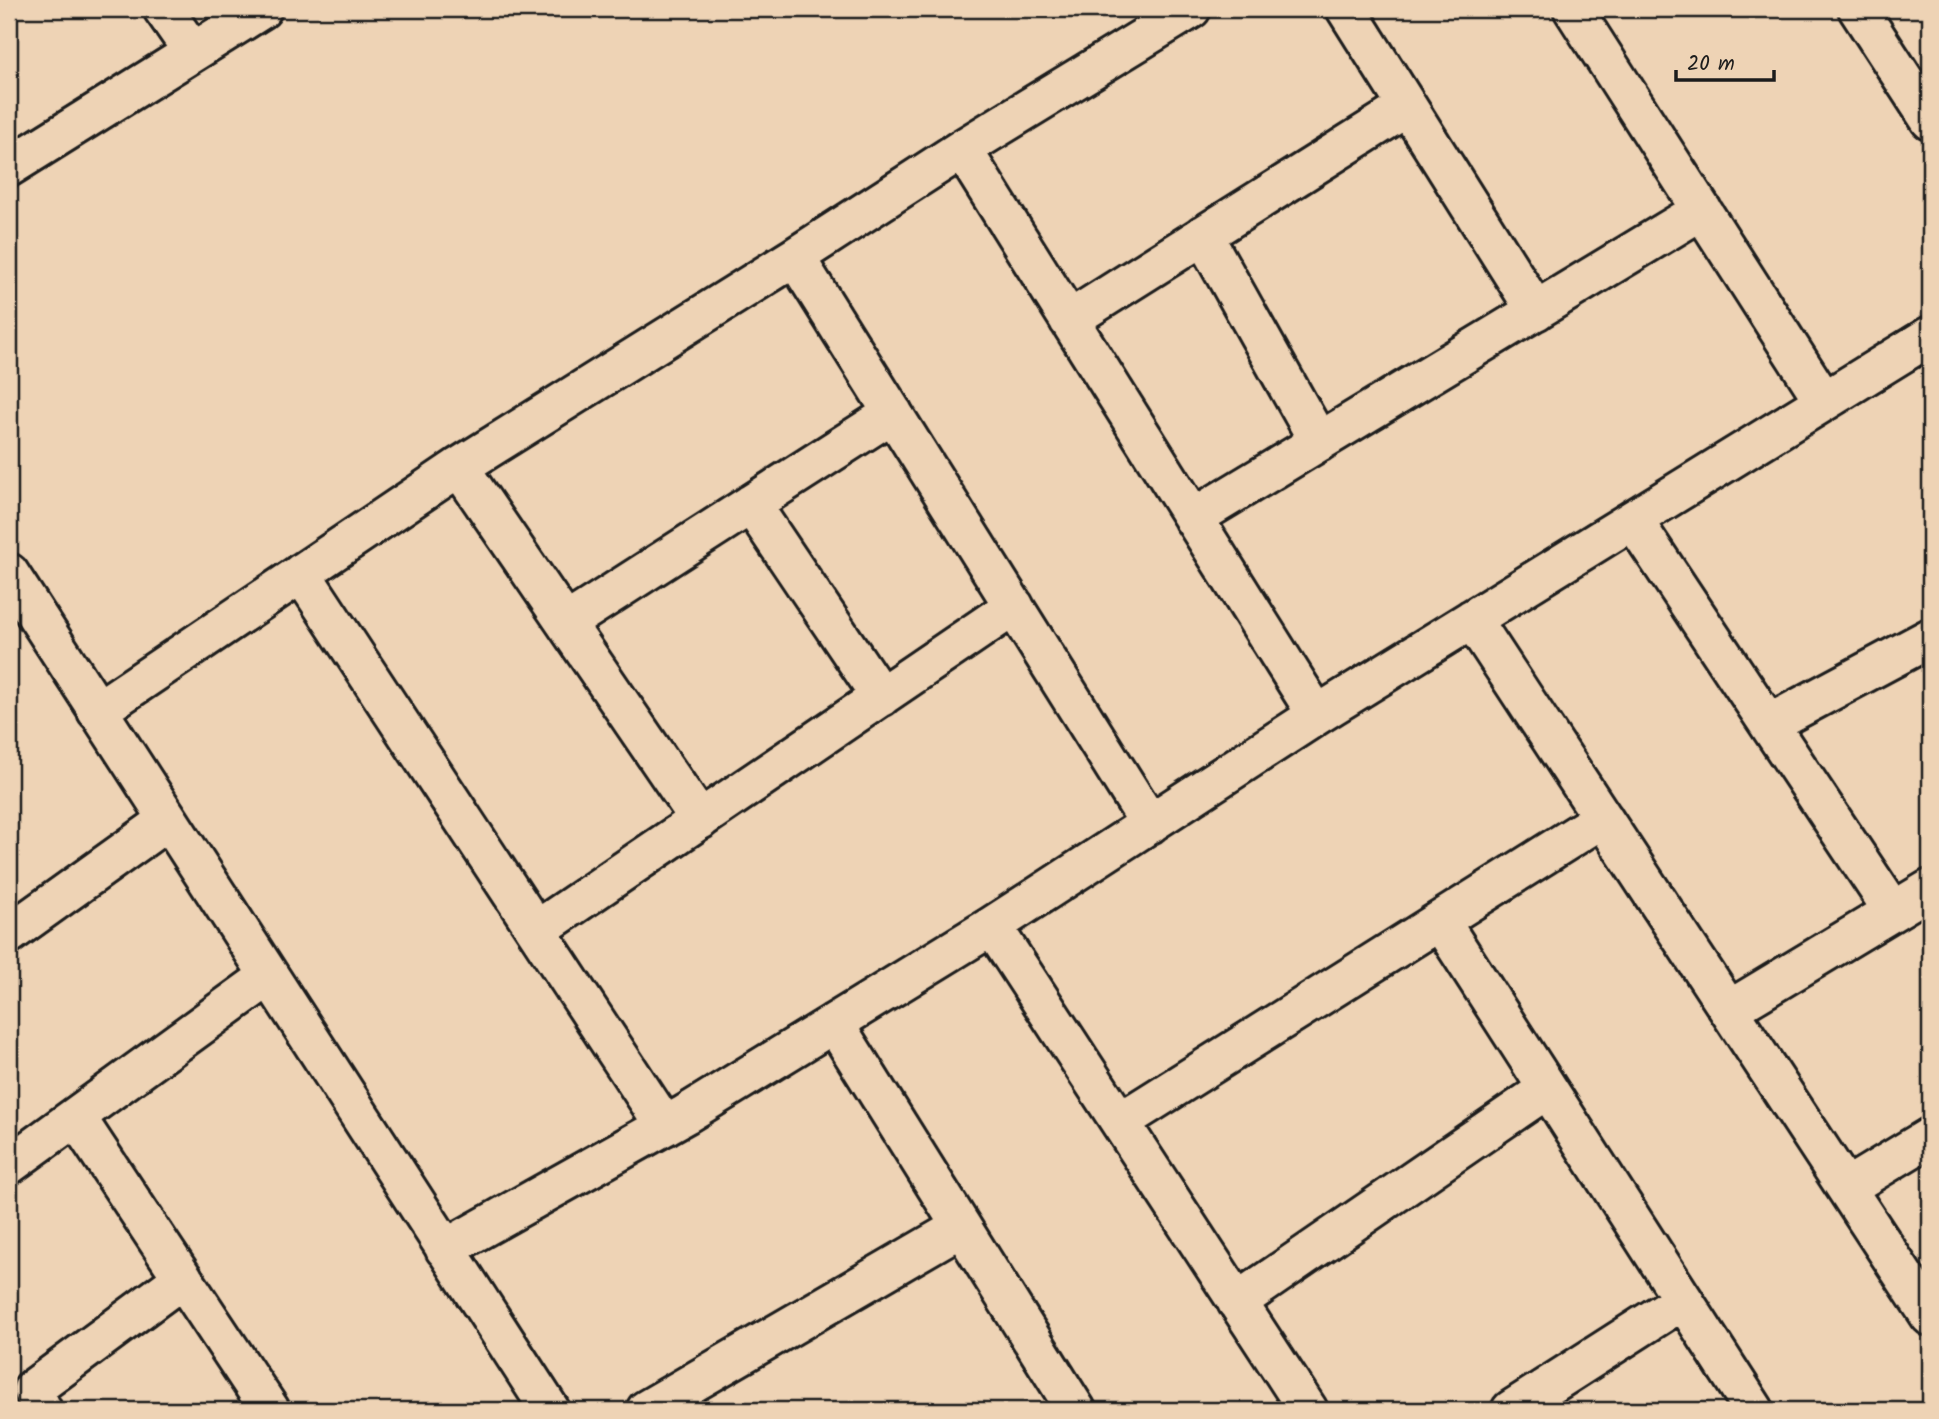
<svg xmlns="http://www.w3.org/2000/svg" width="1939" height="1419" viewBox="0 0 1939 1419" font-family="Kalam,sans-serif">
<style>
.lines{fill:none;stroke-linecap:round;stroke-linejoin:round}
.minor-casing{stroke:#1c1c1c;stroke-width:44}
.minor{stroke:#eed3b5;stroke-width:38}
</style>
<rect width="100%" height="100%" fill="#eed3b5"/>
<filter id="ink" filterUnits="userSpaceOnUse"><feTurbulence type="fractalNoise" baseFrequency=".0143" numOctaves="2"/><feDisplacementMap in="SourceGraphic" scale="14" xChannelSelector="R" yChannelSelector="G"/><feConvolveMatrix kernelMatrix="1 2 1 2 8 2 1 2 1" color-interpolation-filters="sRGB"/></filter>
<g filter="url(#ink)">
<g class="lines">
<defs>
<path id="minor" d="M163,9L193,52
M1346,9L1536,311
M1573,9L1824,401
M1858,9L1930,120
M962,149L1317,715
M9,167L262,9
M1203,235L1319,442
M795,257L1150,824
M1069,320L1407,107
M459,467L700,820
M751,504L881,697
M1193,518L1702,210
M1633,520L1893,911
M9,573L550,1410
M301,573L665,1126
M1472,619L1930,1316
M566,623L893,413
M97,711L459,467L795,257L962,149L1191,9
M1769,724L1930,638
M1440,921L1754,1410
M992,926L1308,1410
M537,930L1014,606
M9,934L168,820
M1729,1010L1930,889
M834,1023L1076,1410
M76,1117L270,1410
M1120,1122L1603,818
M9,1165L269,976
M1846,1188L1930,1137
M445,1249L686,1114L992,926L1317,715L1930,336
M1237,1302L1547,1089
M42,1410L33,1389L183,1278
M646,1410L961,1227
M1511,1410L1683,1300"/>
</defs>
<use href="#minor" class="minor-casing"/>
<use href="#minor" class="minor"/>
</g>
</g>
<rect width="1939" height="1419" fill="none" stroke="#eed3b5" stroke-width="35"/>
<rect x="18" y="18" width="1904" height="1384" fill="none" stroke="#1c1c1c" stroke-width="2.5" filter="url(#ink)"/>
<path d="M1676 70v10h98v-10" fill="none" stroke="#1c1c1c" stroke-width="3.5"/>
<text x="1687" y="70" font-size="21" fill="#1c1c1c" stroke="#eed3b5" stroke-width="5" paint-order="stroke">20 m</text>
</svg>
